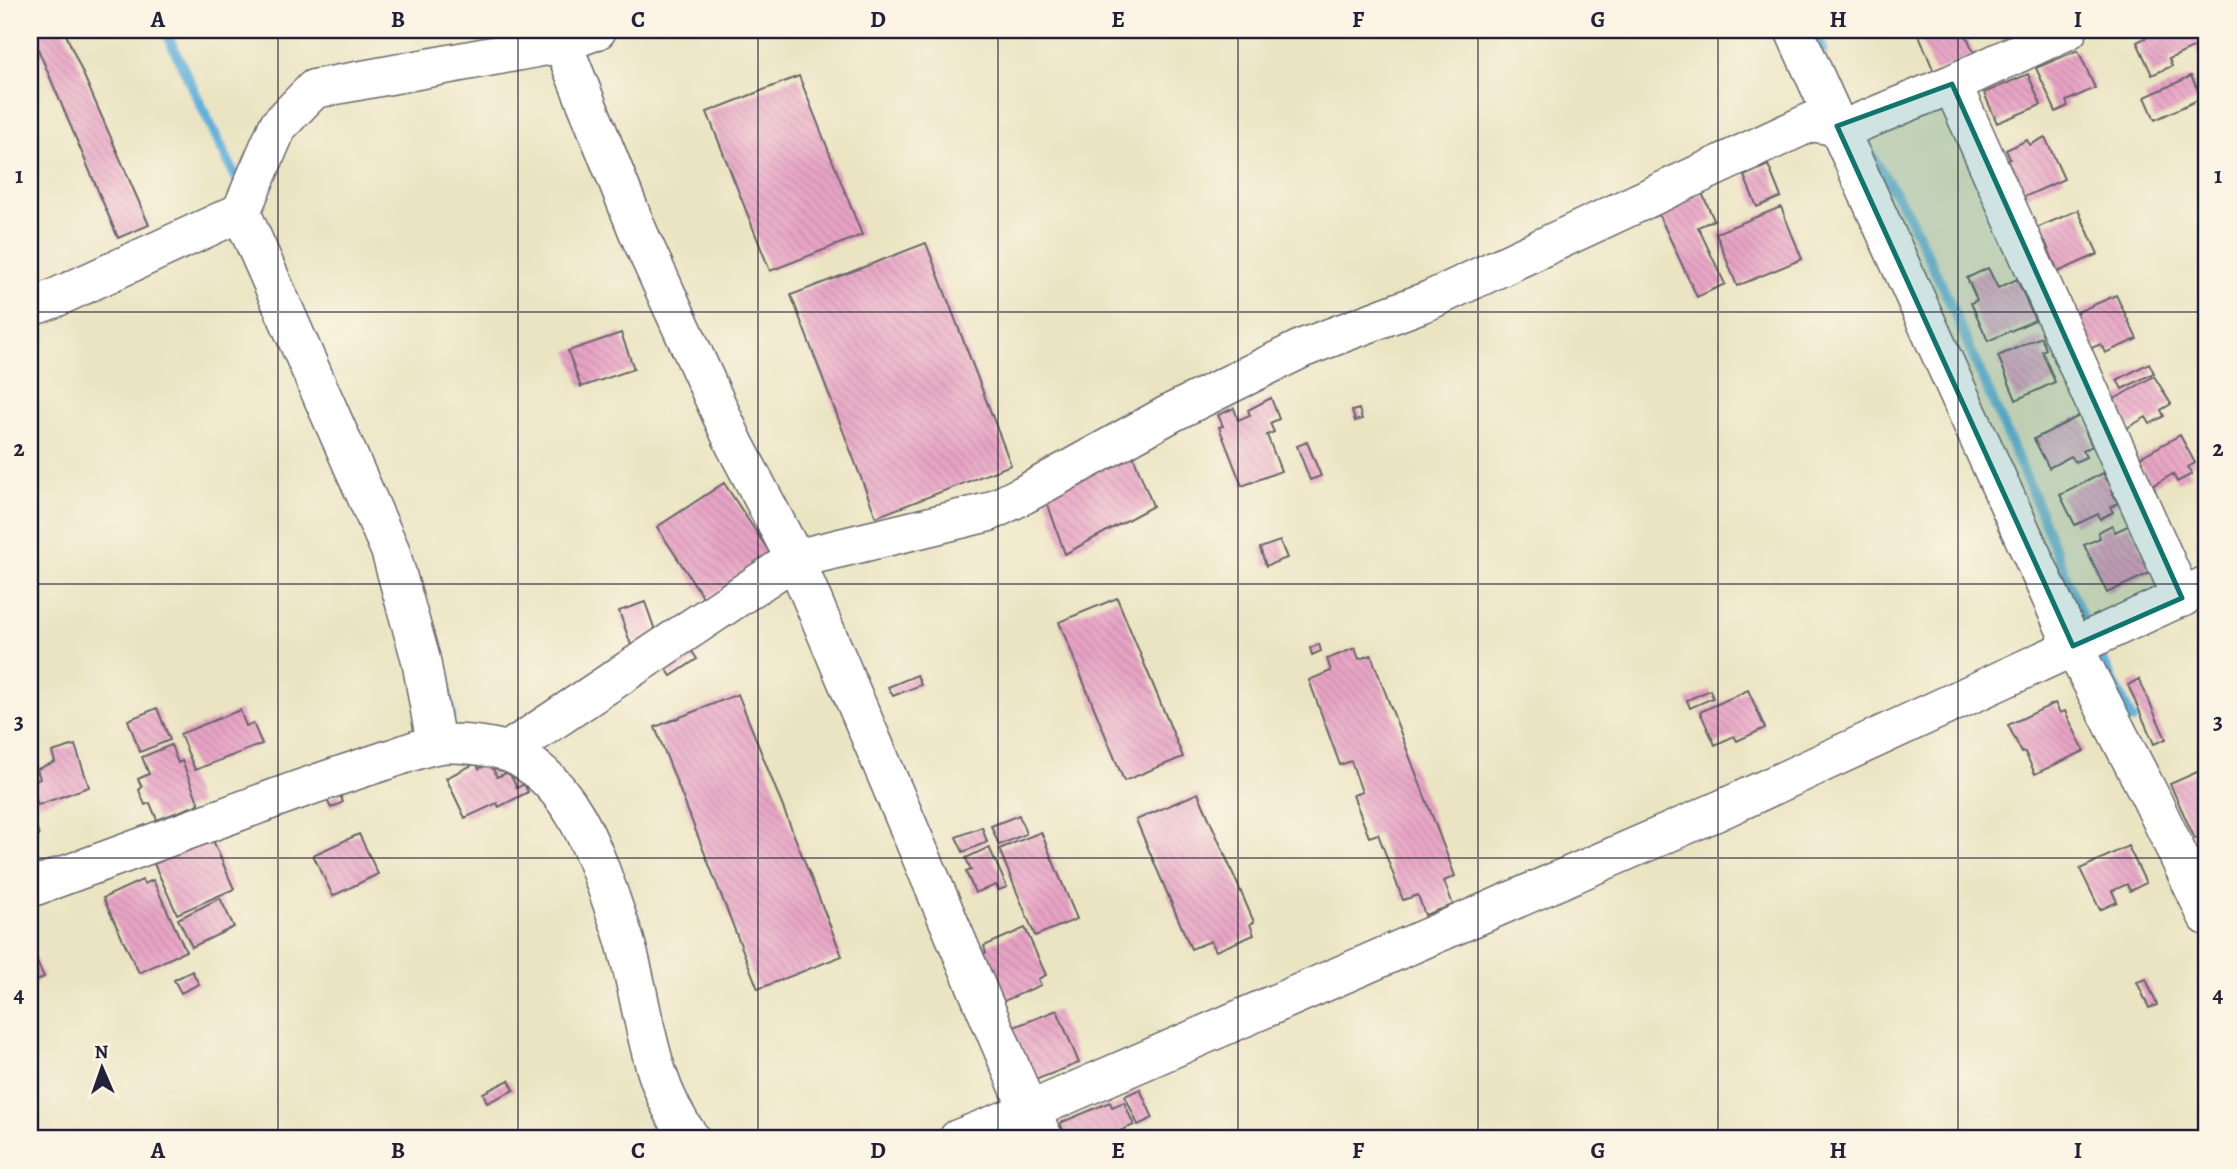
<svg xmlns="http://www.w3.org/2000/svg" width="2237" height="1169" viewBox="0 0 2237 1169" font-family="Alegreya,serif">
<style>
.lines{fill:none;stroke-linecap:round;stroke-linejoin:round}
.stream{stroke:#62b0db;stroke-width:10}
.building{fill:url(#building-back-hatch)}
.minor-casing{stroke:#68666a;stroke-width:41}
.tertiary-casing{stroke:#68666a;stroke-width:41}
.minor{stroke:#fff;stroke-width:38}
.tertiary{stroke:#fff;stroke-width:38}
.marked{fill:#0f766e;fill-opacity:0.2;stroke:#0f766e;stroke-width:5;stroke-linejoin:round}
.grid{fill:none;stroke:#22223b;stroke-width:2;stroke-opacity:0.55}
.neatline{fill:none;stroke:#22223b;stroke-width:2.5}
.grid-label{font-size:23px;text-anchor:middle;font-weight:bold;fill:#22223b}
</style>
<defs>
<pattern id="building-back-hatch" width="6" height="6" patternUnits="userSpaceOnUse" patternTransform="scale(1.75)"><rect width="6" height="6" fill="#e7a3c4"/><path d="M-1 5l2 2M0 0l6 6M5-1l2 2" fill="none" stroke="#c68ca9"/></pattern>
</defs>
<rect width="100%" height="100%" fill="#fcf5e5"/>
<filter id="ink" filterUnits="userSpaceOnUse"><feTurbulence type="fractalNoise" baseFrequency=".0143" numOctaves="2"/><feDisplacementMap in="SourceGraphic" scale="14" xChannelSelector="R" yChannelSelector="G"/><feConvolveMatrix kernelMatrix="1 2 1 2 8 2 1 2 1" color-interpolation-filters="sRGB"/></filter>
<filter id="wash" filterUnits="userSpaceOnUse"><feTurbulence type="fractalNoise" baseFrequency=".00686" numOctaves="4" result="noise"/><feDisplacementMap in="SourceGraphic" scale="28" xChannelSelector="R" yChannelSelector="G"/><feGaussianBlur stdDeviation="1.57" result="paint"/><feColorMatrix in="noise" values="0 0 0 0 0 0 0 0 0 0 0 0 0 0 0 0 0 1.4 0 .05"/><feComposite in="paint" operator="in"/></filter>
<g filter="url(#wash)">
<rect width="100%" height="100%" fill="#ebe4c2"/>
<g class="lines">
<path class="stream" d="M165,30L241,188
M1816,30L1823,50
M1867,148L1907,212L1947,296L2033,494L2082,617L2132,720
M443,674L451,715
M651,1100L657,1139"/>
</g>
<g id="blocks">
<path class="building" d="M30,30H64L149,225L118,238Z
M1917,30H1964L1975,55L1934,72Z
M2151,30H2207V50L2198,54L2195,47L2169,59L2172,66L2152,75L2137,42L2153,34Z
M2078,50L2095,88L2066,101L2068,106L2056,112L2036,68Z
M2028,74L2041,105L1997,123L1984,93Z
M799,76L862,235L770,271L707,112Z
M2191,76L2202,98L2155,120L2145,97Z
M2045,137L2064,179L2020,199L2003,162L2010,159L2006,150L2027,140L2030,145Z
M1768,165L1781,197L1757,207L1744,176Z
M1702,193L1714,220L1698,227L1725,284L1697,297L1658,213Z
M1781,207L1802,259L1737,286L1716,233Z
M2078,210L2098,254L2058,272L2045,241L2041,243L2034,229Z
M926,243L1011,465L876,517L791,295Z
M1988,268L1998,288L2017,279L2035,320L1988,341L1971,303L1977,300L1967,278Z
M2116,295L2137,339L2105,353L2101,344L2089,349L2073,314Z
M621,333L634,369L581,387L568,351Z
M2041,337L2046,349L2042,351L2055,382L2016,400L1998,356Z
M2149,363L2154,373L2122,389L2117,380Z
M2154,376L2171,404L2161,410L2164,416L2150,424L2146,417L2127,428L2111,401Z
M1271,398L1279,419L1270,423L1274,432L1267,435L1281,471L1242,486L1219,427L1223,426L1218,415L1234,408L1238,420L1250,415L1248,410Z
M1359,409L1362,419L1355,421L1352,411Z
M2079,416L2090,432L2086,433L2092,446L2083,451L2086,457L2075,462L2071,456L2049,468L2034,439Z
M2180,435L2195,463L2188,467L2192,474L2177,482L2173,474L2152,486L2137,459Z
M1307,442L1321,476L1310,480L1297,446Z
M1130,448L1153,506L1065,554L1045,496Z
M2103,473L2107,480L2111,478L2116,488L2111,490L2118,503L2110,507L2113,512L2100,519L2098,514L2075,525L2060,495Z
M724,483L772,556L705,600L657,527Z
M2112,525L2115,532L2130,525L2152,572L2107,593L2084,545L2100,538L2098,532Z
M1280,541L1287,558L1266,566L1260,548Z
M1117,598L1183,757L1124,781L1059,622Z
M645,602L657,636L631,645L619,611Z
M1319,644L1321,651L1312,655L1310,648Z
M1355,648L1359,659L1371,655L1455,876L1444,881L1453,905L1425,915L1418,895L1403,900L1378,834L1369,837L1353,795L1362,792L1351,761L1340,765L1309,680L1331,671L1327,659Z
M691,650L697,659L671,676L665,667Z
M917,675L921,685L893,696L888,687Z
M2139,679L2166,739L2154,744L2128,685Z
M1710,690L1713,698L1690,708L1687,700Z
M1748,690L1765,728L1737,741L1734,736L1715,745L1700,712Z
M738,694L842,956L758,989L655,727Z
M2055,703L2060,713L2065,711L2084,751L2035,774L2025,752L2022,753L2008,725Z
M157,708L170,740L140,752L128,720Z
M240,710L246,726L253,723L262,744L195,770L180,734Z
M75,745L89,787L38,805L30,783L40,779L37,769L55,762L52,752Z
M171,745L178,763L182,761L199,804L157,820L150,803L145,805L139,790L142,787L138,779L149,774L142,757Z
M476,763L479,769L490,763L497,777L509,772L517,788L524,784L528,792L499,807L497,803L465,818L446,778Z
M2204,769L2205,772L2207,771V833L2195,839L2170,784Z
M339,793L343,802L331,808L327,800Z
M1198,793L1254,922L1250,924L1254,935L1216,951L1211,941L1191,949L1136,820Z
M30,812L39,835L30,839Z
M1019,815L1026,834L999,845L991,826Z
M982,827L987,842L963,852L956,837Z
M1041,832L1077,919L1035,936L999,849Z
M359,834L378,874L333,896L313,855Z
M212,838L234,889L177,914L154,864Z
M2128,846L2146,883L2130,891L2127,884L2112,891L2117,902L2100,910L2080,869Z
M989,847L1007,887L999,890L996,885L975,893L966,872L971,870L966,858Z
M142,880L144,884L153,880L186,951L139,973L103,898Z
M220,898L234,927L192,947L178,919Z
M1025,928L1046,975L1038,979L1041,985L997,1004L976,958L986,953L984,946Z
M30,947L44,977L30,984Z
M192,971L199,984L181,993L174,980Z
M2146,979L2157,1005L2149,1008L2137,982Z
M1057,1010L1079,1063L1030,1082L1009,1029Z
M509,1080L514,1090L487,1103L483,1093Z
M1140,1089L1153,1118L1138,1125L1125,1096Z
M1110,1102L1112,1107L1124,1102L1134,1125L1101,1139H1067L1060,1123Z"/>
</g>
</g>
<g filter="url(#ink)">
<use href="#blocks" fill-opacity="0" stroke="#68666a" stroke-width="2"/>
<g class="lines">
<defs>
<path id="minor" d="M557,30L639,234L735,445L795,559L1029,1111L1044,1139
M1794,30L2073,646L2151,798L2207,916
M1952,84L2182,598
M241,212L390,550L421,660L436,744
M30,307L53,299L241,212L278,126L314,89L563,43L597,30
M506,752L795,559L989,512L1023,495L1173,412L1303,348L1430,300L1811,122L1846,128L1952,84L2068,30
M30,888C115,857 199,826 284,795C317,783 351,772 384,761C401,756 418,748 435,745C452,741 492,746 508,752C575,781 596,858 618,920C645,992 642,1076 691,1139"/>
<path id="tertiary" d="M958,1139L1029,1111L1718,811L2207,585"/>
</defs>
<use href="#minor" class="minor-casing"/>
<use href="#tertiary" class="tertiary-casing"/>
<use href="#minor" class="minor"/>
<use href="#tertiary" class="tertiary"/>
</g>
</g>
<path class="marked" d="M1952,84L2182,598L2073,646L1837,126Z"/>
<path class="grid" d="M278,30V1139M518,30V1139M758,30V1139M998,30V1139M1238,30V1139M1478,30V1139M1718,30V1139M1958,30V1139M30,312H2207M30,584H2207M30,858H2207"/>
<rect width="2237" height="1169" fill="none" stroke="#fcf5e5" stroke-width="77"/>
<g transform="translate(102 1068) rotate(358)" stroke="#fcf5e5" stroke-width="5" paint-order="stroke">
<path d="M0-5L12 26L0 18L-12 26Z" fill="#22223b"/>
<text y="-10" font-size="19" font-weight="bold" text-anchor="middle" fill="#22223b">N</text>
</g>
<rect x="38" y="38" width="2160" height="1092" class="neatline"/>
<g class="grid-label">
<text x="158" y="27">A</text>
<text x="398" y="27">B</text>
<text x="638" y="27">C</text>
<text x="878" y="27">D</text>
<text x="1118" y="27">E</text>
<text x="1358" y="27">F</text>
<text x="1598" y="27">G</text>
<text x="1838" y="27">H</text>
<text x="2078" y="27">I</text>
<text x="19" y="183">1</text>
<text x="2218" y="183">1</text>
<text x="19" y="456">2</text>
<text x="2218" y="456">2</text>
<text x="19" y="729">3</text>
<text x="2218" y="729">3</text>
<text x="19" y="1002">4</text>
<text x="2218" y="1002">4</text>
<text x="158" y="1158">A</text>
<text x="398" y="1158">B</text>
<text x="638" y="1158">C</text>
<text x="878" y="1158">D</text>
<text x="1118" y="1158">E</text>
<text x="1358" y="1158">F</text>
<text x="1598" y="1158">G</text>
<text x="1838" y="1158">H</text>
<text x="2078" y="1158">I</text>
</g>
</svg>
